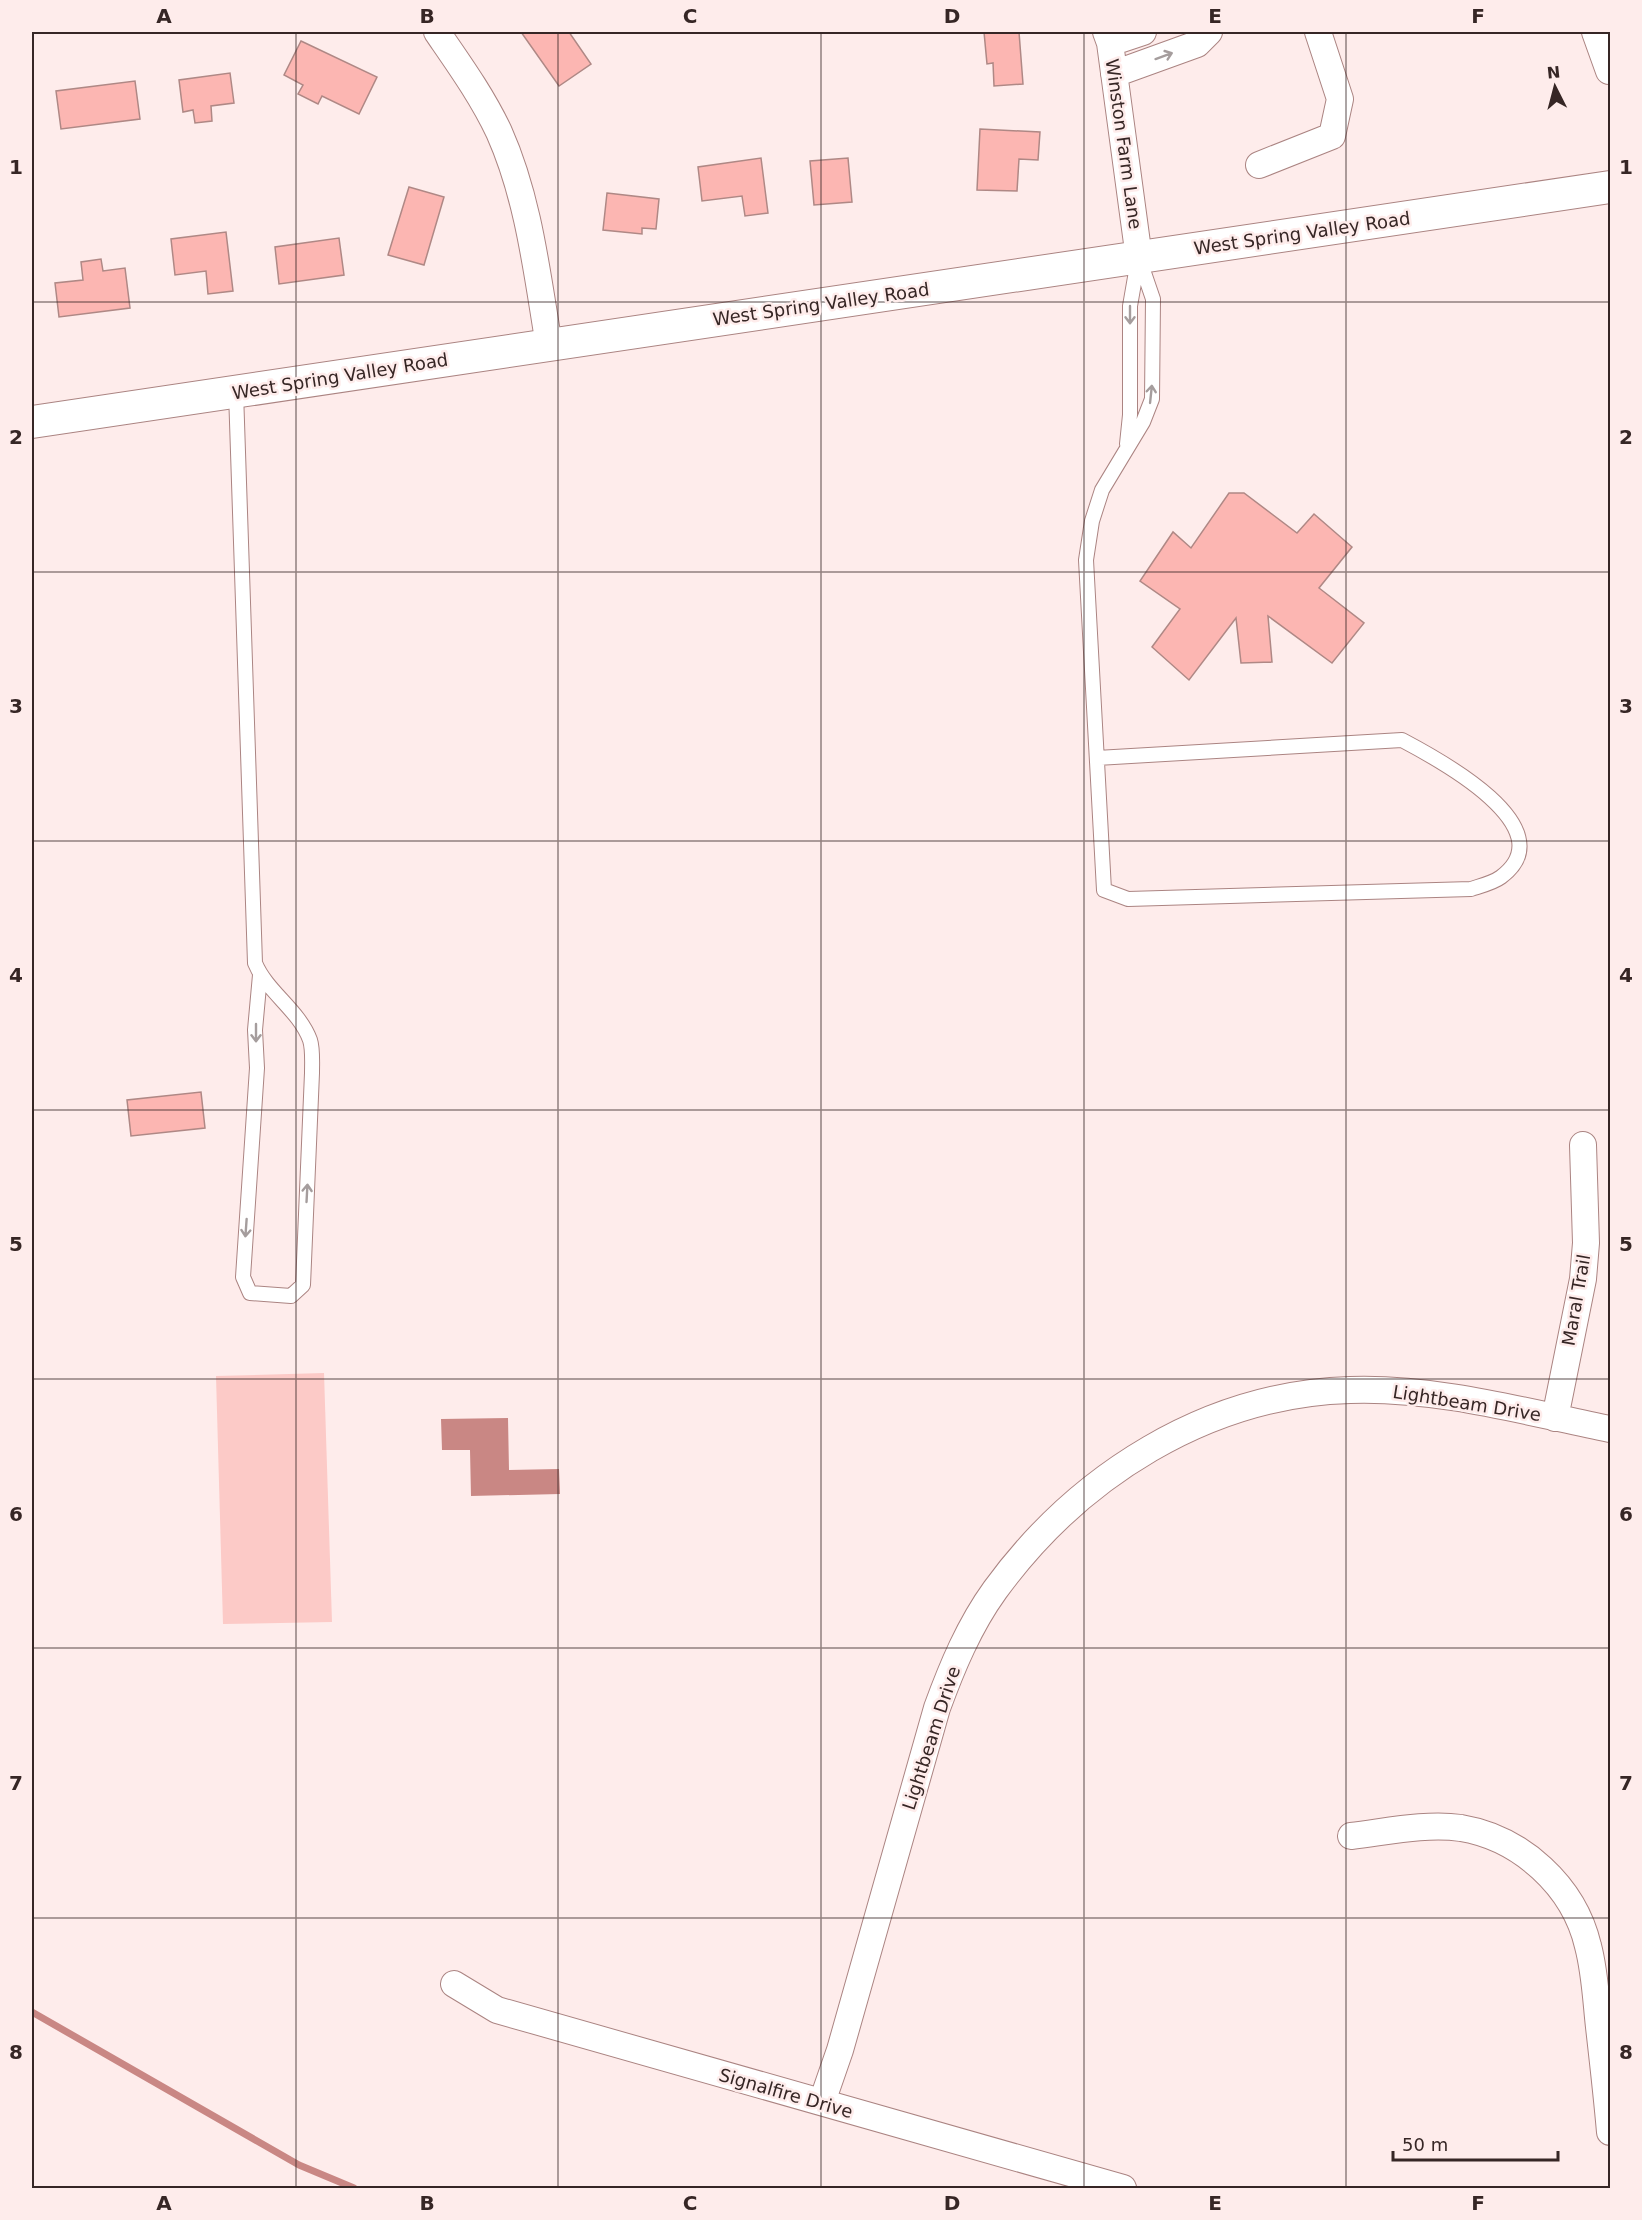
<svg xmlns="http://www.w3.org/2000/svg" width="1642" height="2220" viewBox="0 0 1642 2220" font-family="'DejaVu Sans',sans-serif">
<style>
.green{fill:#fccac7}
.water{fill:#c98784}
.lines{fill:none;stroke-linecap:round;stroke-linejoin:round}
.stream{stroke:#c98784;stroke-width:7}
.building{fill:#fcb6b2;stroke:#af8885;stroke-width:1.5}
.service-casing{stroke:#ab8482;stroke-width:16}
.minor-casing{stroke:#ab8482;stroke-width:28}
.tertiary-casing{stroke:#ab8482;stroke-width:34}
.service{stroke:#fff;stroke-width:14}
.minor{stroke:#fff;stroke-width:26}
.tertiary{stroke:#fff;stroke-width:32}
.oneway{stroke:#a59d9d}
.grid{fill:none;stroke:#362625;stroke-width:1.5;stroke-opacity:0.55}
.labels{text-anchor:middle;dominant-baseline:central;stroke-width:5;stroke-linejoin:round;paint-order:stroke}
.street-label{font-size:18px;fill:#362625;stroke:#feeceb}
.neatline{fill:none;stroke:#362625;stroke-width:2}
.grid-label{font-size:20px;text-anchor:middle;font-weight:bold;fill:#362625}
</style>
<rect width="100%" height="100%" fill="#feeceb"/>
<path class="green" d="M324,1373L332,1622L223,1624L216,1376Z"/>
<path class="water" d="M508,1418L509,1470L559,1469L560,1494L471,1496L470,1450H442L441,1419Z"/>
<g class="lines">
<path class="stream" d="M32,2012L299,2165L354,2188"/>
</g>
<path class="building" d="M521,32H569L591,64L559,86Z
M984,32H1019L1023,84L994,86L993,63L987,64Z
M301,41L377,77L359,114L322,96L318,104L298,94L303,85L284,75Z
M230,73L234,103L211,106L212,121L195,123L193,110L183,112L179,80Z
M135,81L140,119L61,129L56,91Z
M980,129L1040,132L1038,160L1019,159L1017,191L977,190Z
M761,158L768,213L745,216L742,196L702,201L698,167Z
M848,158L852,202L814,205L810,161Z
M409,187L444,197L424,265L388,255Z
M607,193L659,199L656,229L642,228V234L603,230Z
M226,232L233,291L208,294L206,271L175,275L171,239Z
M339,238L344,275L279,284L275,247Z
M101,259L103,271L125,268L130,308L59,317L55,283L83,280L81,262Z
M1229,493H1244L1297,533L1314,514L1352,547L1319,588L1364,623L1332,663L1268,616L1272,662L1241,663L1236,618L1189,680L1152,647L1180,609L1140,581L1173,532L1191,548Z
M201,1092L205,1128L131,1136L127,1100Z"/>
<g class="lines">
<defs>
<path id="service" d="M236,392L255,963C267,992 299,1010 310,1040C313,1049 312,1063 312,1073L303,1285L291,1296L250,1293L243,1277L257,1068L255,1030L260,975
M1127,444L1130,415V306L1138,260
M1097,758L1402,740C1438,759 1567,828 1501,877C1493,883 1480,886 1471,889L1128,899L1104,890L1086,560L1092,521L1102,490L1143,422L1152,399L1153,299L1139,258"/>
<path id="minor" d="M437,32C459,64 482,96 499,132C529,199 537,274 549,345
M1106,32L1110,43L1139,258
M1595,32L1609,71
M1110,43L1143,32
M1114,74L1197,44L1209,32
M1259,165L1332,136L1340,99L1318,32
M1555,1418L1583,1279L1586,1243L1583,1145
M1351,1836C1386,1832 1425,1823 1461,1828C1521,1838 1574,1886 1588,1946C1595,1972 1596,2000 1599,2027C1603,2062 1607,2097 1610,2132
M454,1984L497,2010L1123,2188
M822,2102L840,2050L937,1708C952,1667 969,1626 995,1590C1078,1476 1207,1394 1350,1390C1437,1387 1526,1412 1610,1429"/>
<path id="tertiary" d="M32,422L1610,187"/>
</defs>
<use href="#service" class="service-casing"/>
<use href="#minor" class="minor-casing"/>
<use href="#tertiary" class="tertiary-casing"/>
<use href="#service" class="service"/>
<use href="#minor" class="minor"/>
<use href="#tertiary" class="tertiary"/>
</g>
<defs><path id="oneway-shaft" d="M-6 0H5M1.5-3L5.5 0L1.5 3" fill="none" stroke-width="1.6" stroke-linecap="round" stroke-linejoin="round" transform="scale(1.5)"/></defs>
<g class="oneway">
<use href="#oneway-shaft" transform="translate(1164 56) rotate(-20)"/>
<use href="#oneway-shaft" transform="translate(1130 315) rotate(90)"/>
<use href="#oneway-shaft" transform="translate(1151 394) rotate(-84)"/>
<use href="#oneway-shaft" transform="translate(256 1033) rotate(90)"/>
<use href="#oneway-shaft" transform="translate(307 1193) rotate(-87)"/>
<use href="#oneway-shaft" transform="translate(246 1228) rotate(94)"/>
</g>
<path class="grid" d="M296,32V2188M558,32V2188M821,32V2188M1084,32V2188M1346,32V2188M32,302H1610M32,572H1610M32,841H1610M32,1110H1610M32,1379H1610M32,1648H1610M32,1918H1610"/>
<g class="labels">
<g class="street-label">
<text transform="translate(1124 144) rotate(82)">Winston Farm Lane</text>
<text transform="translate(1302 233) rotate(-8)">West Spring Valley Road</text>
<text transform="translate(821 304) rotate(-8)">West Spring Valley Road</text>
<text transform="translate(340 376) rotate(-9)">West Spring Valley Road</text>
<text transform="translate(1576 1300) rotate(-80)">Maral Trail</text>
<text transform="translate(1467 1403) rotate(9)">Lightbeam Drive</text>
<text transform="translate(931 1738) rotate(-72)">Lightbeam Drive</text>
<text transform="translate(786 2093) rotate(16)">Signalfire Drive</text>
</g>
</g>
<rect width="1642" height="2220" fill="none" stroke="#feeceb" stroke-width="66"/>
<g transform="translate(1555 87) rotate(354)" stroke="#feeceb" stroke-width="4.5" paint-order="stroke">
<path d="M0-4.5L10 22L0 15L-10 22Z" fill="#362625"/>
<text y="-9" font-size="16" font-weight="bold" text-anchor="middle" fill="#362625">N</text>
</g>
<path d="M1393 2151v9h165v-9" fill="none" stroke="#362625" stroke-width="3"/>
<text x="1402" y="2151" font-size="18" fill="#362625" stroke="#feeceb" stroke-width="4.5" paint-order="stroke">50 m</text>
<rect x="33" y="33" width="1576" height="2154" class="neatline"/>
<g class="grid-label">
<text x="164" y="23">A</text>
<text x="427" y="23">B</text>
<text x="690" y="23">C</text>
<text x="952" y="23">D</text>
<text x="1215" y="23">E</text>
<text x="1478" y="23">F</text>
<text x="16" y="174">1</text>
<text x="1626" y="174">1</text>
<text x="16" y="444">2</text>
<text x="1626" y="444">2</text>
<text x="16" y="713">3</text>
<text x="1626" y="713">3</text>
<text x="16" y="982">4</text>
<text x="1626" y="982">4</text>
<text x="16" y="1251">5</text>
<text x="1626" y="1251">5</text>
<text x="16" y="1521">6</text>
<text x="1626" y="1521">6</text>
<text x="16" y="1790">7</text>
<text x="1626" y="1790">7</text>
<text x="16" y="2059">8</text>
<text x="1626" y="2059">8</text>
<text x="164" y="2210">A</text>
<text x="427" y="2210">B</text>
<text x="690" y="2210">C</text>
<text x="952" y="2210">D</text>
<text x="1215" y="2210">E</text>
<text x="1478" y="2210">F</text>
</g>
</svg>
